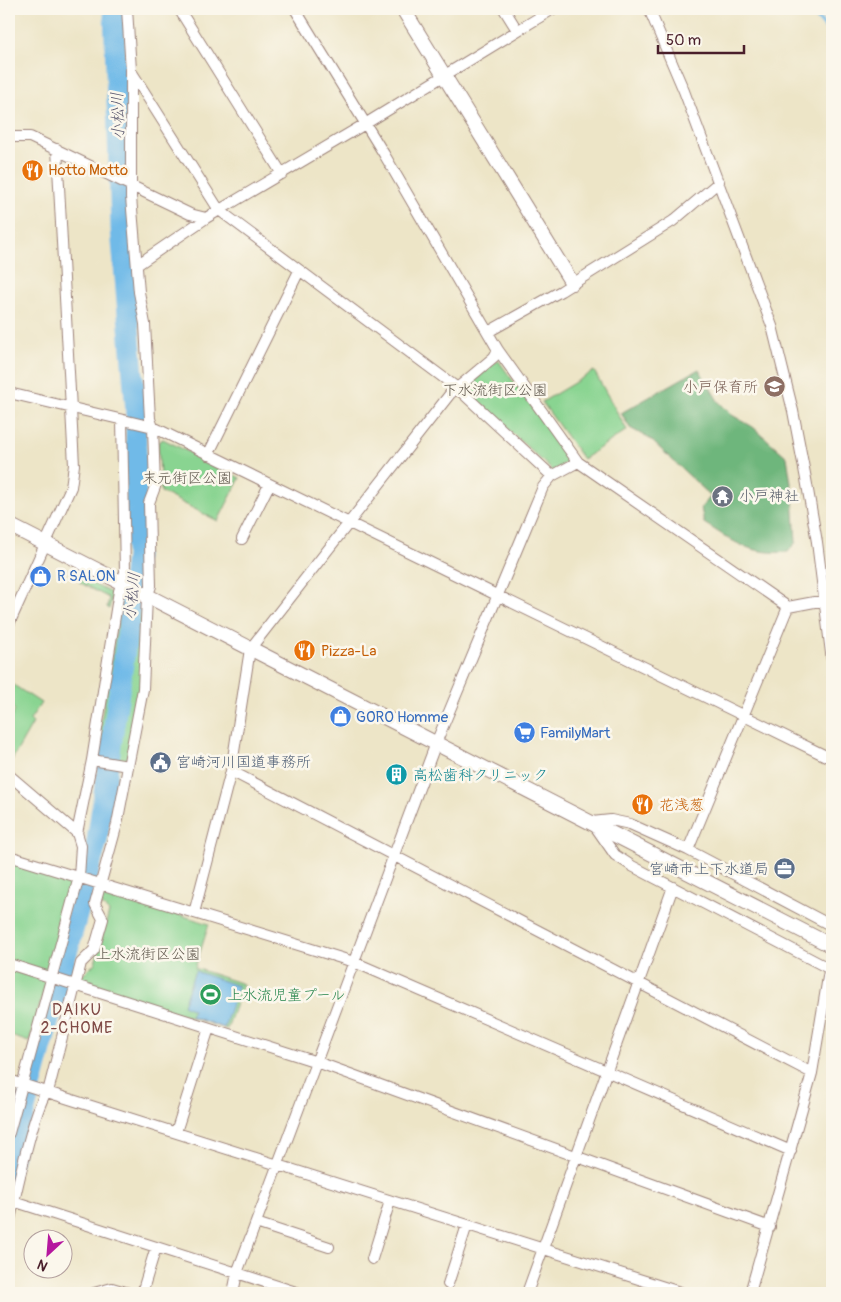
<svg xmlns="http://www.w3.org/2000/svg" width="841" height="1302" viewBox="0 0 841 1302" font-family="Pangolin,'Klee One',sans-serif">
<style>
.green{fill:#89d491;stroke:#6a7a5e}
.forest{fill:#6eb67b;stroke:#5c6a53}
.water{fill:#6fbae8;stroke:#5c6c8a}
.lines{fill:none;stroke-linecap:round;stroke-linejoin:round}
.stream{stroke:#6fbae8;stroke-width:4}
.river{stroke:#6fbae8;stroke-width:21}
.street-casing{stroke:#9c8279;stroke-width:12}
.secondary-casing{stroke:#9c8279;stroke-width:16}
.street{stroke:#fff;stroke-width:10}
.secondary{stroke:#fff;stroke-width:14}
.labels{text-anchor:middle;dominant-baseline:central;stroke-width:5;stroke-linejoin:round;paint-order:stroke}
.food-label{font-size:15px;fill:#c56008;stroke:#fbf7ec;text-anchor:start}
.education-label{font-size:15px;fill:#785e54;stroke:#fbf7ec;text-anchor:end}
.park-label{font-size:15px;fill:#5d554a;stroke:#fbf7ec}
.worship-label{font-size:15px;fill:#5b616d;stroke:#fbf7ec;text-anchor:start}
.shop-label{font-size:15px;fill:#366cbe;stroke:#fbf7ec;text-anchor:start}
.service-label{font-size:15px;fill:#4e5e75;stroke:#fbf7ec;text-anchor:start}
.culture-label{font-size:15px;fill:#0d838f;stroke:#fbf7ec;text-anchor:start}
.leisure-label{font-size:15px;fill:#27864d;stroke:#fbf7ec;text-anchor:start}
.water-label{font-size:16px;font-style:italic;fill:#57556d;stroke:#fbf7ec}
.neighbourhood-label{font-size:16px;letter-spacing:1px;fill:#804b47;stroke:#fbf7ec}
</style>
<rect width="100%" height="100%" fill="#fbf7ec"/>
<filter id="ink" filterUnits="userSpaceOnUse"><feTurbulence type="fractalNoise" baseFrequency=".02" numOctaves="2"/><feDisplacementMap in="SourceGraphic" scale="10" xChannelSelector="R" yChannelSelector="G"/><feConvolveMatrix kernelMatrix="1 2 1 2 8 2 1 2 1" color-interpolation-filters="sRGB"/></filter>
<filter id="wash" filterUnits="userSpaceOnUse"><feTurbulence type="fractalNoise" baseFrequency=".0096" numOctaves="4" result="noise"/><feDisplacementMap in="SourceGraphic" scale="20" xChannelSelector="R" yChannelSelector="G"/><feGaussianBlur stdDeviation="1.12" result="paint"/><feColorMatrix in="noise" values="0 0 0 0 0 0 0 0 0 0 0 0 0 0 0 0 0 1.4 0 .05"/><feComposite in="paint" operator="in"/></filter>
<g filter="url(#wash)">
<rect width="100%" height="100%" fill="#ede5c7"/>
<path class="green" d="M498,360L568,457V461L553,471L468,392L469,385Z
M594,371L627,430L583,459L542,402Z
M163,439L240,478L218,521L161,492L158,442Z
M81,578L113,594L109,609L107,607L109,598L79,582Z
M121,599L144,611L142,689L126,762L95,757Z
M9,682L41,703L30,720L33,723L9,765V722L15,710L9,705Z
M9,861L67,879L71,888L49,969L44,971L9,960Z
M105,891L209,924L195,968L243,984L227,1029L82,982L81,977L95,963L109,912L98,901Z
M9,969L43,980L46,983L29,1042L11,1036L9,1040Z"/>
<path class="forest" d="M699,369L718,401L732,415L753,427L787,457L793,497L796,542L788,552C750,555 734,542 704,523L701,508L711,496L650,439L630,428L621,413Z"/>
<path class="water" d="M195,971L238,986L224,1028L190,1016L193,1010L183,1005Z"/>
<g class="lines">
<path class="stream" d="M810,9L832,35"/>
<path class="river" d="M9,1169L97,841L129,623L136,555V412L121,229L114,9"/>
</g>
</g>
<g filter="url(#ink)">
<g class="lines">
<defs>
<path id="street" d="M179,9L282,174
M295,9L384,154L498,350L578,462L788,607L825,600
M504,9L517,30
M649,9L684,91L772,326L793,411L806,479L817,542L832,661
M131,71L219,210L456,387L552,476
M9,137H30L190,214L206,218
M137,265L206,218L365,124L553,9
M488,332L561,291L673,221L719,182
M9,393L153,427L832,759
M208,455L299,271
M242,539L269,485
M9,624L71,487L74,465L57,149
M92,760L128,766
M231,771L812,1073
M9,775L77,833
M688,850L788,607
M9,856L354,962L791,1151
M194,913L231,771L250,649L450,394L494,357L498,350
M9,964L317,1062L770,1227
M830,969L632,866L615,855L592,822L611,820L630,824L688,850L832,926
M9,1080L683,1293
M176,1132L209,1028
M9,1133L79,877L81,846L77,833L92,760L119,591L125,572L122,420
M10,1200L299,1293
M9,1223C16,1195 34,1105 49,1088L81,963L94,950L103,919L95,904L117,824L143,689L147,597L151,586L149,503L155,487L153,427L150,419L145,324L139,292L131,197V70L127,9
M256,1223L329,1247
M372,1259L390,1201
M448,1284L467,1225
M94,1293L112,1288L129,1293
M142,1293L156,1247
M233,1293L237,1273L436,743L543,487L552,476L578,462
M527,1293L673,887
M750,1293L812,1073L831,959"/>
<path id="secondary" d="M403,9L572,283
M9,525L832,946"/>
</defs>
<use href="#street" class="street-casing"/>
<use href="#secondary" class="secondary-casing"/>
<use href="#street" class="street"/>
<use href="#secondary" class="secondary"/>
</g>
</g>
<defs>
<symbol id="restaurant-disc" viewBox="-11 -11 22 22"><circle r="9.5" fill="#e8710a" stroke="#fbf7ec"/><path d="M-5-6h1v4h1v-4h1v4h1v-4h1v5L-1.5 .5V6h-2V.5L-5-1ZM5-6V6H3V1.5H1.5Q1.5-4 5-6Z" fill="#fff"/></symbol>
<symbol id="school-disc" viewBox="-11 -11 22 22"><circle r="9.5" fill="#8d6e63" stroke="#fbf7ec"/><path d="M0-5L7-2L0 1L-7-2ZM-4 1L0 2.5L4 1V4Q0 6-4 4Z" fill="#fff"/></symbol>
<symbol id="temple-disc" viewBox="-11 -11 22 22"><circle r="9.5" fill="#6b7280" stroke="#fbf7ec"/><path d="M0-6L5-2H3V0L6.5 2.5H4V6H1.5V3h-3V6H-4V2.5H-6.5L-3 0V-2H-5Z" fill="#fff"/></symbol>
<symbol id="shop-disc" viewBox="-11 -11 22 22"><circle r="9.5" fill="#3f7fe0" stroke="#fbf7ec"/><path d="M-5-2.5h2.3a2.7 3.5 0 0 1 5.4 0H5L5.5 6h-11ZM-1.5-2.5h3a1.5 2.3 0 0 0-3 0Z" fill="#fff"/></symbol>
<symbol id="supermarket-disc" viewBox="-11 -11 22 22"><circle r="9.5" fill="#3f7fe0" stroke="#fbf7ec"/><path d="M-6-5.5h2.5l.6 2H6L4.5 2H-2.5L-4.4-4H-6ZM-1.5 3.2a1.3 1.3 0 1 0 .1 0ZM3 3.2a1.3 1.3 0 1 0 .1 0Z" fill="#fff"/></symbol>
<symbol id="civic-disc" viewBox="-11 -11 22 22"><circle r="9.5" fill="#5c6f8a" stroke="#fbf7ec"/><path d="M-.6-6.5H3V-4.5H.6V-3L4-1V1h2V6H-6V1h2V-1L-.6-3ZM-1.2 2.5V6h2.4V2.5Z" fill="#fff"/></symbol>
<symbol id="building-disc" viewBox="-11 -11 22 22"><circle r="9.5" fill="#0f9aa8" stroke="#fbf7ec"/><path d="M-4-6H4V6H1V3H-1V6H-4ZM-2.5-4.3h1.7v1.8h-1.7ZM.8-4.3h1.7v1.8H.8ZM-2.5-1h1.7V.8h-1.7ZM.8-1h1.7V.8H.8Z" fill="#fff"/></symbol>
<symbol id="office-disc" viewBox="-11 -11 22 22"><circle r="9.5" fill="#5c6f8a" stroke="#fbf7ec"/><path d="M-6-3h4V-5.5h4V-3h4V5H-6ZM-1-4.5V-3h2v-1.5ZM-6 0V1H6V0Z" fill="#fff"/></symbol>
<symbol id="stadium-disc" viewBox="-11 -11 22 22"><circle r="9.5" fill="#2e9e5b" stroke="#fbf7ec"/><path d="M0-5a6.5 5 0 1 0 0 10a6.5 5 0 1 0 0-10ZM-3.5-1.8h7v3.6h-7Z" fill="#fff"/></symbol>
</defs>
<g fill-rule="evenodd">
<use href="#restaurant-disc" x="20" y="158" width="25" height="25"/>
<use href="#school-disc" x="762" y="374" width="25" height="25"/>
<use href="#temple-disc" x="710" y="484" width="25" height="25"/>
<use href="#shop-disc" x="28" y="564" width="25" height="25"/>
<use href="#restaurant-disc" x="292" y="638" width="25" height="25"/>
<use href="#shop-disc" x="328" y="704" width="25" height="25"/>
<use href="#supermarket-disc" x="512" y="720" width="25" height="25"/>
<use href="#civic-disc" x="148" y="750" width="25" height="25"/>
<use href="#building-disc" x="384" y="762" width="25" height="25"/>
<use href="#restaurant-disc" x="630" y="792" width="25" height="25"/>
<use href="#office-disc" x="772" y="856" width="25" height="25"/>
<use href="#stadium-disc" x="198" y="982" width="25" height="25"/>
</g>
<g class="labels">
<g class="food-label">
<text x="48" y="170">Hotto Motto</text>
<text x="321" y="651">Pizza-La</text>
<text x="659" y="805">花浅葱</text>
</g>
<g class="education-label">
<text x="758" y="387">小戸保育所</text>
</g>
<g class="park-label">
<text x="495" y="390">下水流街区公園</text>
<text x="187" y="478">末元街区公園</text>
<text x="148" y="954">上水流街区公園</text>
</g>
<g class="worship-label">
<text x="739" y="496">小戸神社</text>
</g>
<g class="shop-label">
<text x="57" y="576">R SALON</text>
<text x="356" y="717">GORO Homme</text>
<text x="540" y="733">FamilyMart</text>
</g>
<g class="service-label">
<text x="176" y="762">宮崎河川国道事務所</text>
<text x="769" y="869" text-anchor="end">宮崎市上下水道局</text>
</g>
<g class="culture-label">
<text x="413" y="775">高松歯科クリニック</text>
</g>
<g class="leisure-label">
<text x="227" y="995">上水流児童プール</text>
</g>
<g class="water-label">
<text transform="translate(118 116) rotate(-92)">小松川</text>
<text transform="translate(132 596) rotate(-84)">小松川</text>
</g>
<g class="neighbourhood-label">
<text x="77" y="1010">DAIKU<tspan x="77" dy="18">2-CHOME</tspan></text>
</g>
</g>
<rect width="841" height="1302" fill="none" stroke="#fbf7ec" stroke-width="30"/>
<g transform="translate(48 1254) rotate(206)"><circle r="24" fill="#fbf7ec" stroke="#b4a19f"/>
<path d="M0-4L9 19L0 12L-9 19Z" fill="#b5179e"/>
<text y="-8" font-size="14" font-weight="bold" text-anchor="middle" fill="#4a1f2b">N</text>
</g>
<path d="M658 45v8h86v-8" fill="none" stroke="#4a1f2b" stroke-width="2.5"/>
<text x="666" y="45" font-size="15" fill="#4a1f2b" stroke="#fbf7ec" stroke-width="4" paint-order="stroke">50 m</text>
</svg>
